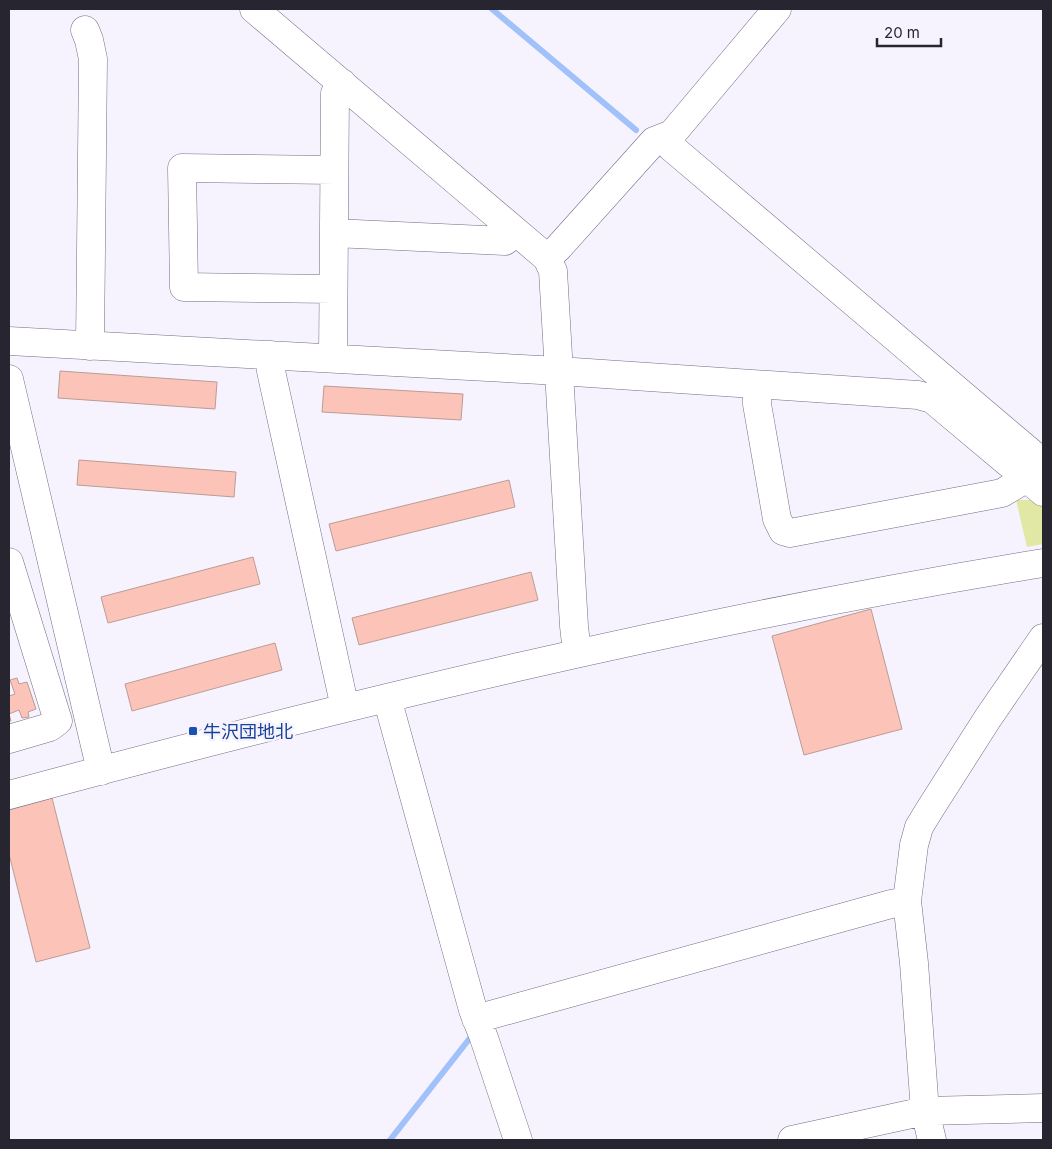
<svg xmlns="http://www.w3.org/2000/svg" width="1052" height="1149" viewBox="0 0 1052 1149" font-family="Inter,'Noto Sans JP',sans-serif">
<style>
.green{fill:#e1e7a4}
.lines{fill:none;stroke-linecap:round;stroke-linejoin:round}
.stream{stroke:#a0c1fa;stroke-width:6}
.building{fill:#fcc4b8;stroke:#bb9c95}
.minor-casing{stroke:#726c85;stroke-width:29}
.minor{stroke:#fff;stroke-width:28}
.transit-dot{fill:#1a4fb4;stroke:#f6f3ff;stroke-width:2}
.labels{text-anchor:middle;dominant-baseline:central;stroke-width:5;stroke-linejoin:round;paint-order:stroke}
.transit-label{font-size:18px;fill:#164399;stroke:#f6f3ff;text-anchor:start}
</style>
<rect width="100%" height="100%" fill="#f6f3ff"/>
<path class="green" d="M1016,500H1035L1043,506V544L1027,547Z"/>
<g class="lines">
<path class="stream" d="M492,9L636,130
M390,1140L470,1038"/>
</g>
<path class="building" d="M60,371L217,382L215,409L58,398Z
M324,386L463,394L461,420L322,412Z
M79,460L236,472L234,497L77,485Z
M509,480L515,507L336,551L329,524Z
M253,557L260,584L108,623L101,597Z
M531,572L538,600L359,645L352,618Z
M871,609L902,729L804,755L772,636Z
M275,643L282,670L132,711L125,684Z
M17,678L19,684L27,682L36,709L28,712L29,717L22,718L19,710L9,714L11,721H9V696L15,694L10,680Z
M52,798L90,948L36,962L9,854V810Z"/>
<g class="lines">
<defs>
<path id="minor" d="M254,9L547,258L553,271L574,626L577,653
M85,30L89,40L93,59L90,346
M663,138L671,147L1043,463
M334,233L505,241L516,232
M547,258L558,248L654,141L672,134L777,9
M333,289L184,287L182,168L334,170
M9,341L559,371L918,395L932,399L1043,492
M271,355V371L345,708
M333,358L335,93L342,83
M9,379L101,771
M757,385V404L777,519L783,531L790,533L1002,493L1027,478
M9,562L58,721L50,727L9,739
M387,698L473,1010L484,1038L518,1140
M9,795C350,703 694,620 1043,563
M476,1019L891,904L907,901
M792,1140L925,1111L1043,1108
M932,1140L925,1111L914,963L907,901L914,845L919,827L930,809L988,718L1043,638"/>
</defs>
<use href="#minor" class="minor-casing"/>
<use href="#minor" class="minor"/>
</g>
<rect class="transit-dot" x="188" y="726" width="10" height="10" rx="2.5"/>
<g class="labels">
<g class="transit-label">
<text x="203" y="731">牛沢団地北</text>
</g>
</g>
<rect width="1052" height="1149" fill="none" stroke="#27252f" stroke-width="20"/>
<path d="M877 38v8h64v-8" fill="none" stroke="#27252f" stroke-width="2.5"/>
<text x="884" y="38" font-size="15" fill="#27252f" stroke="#f6f3ff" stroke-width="4" paint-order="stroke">20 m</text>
</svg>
